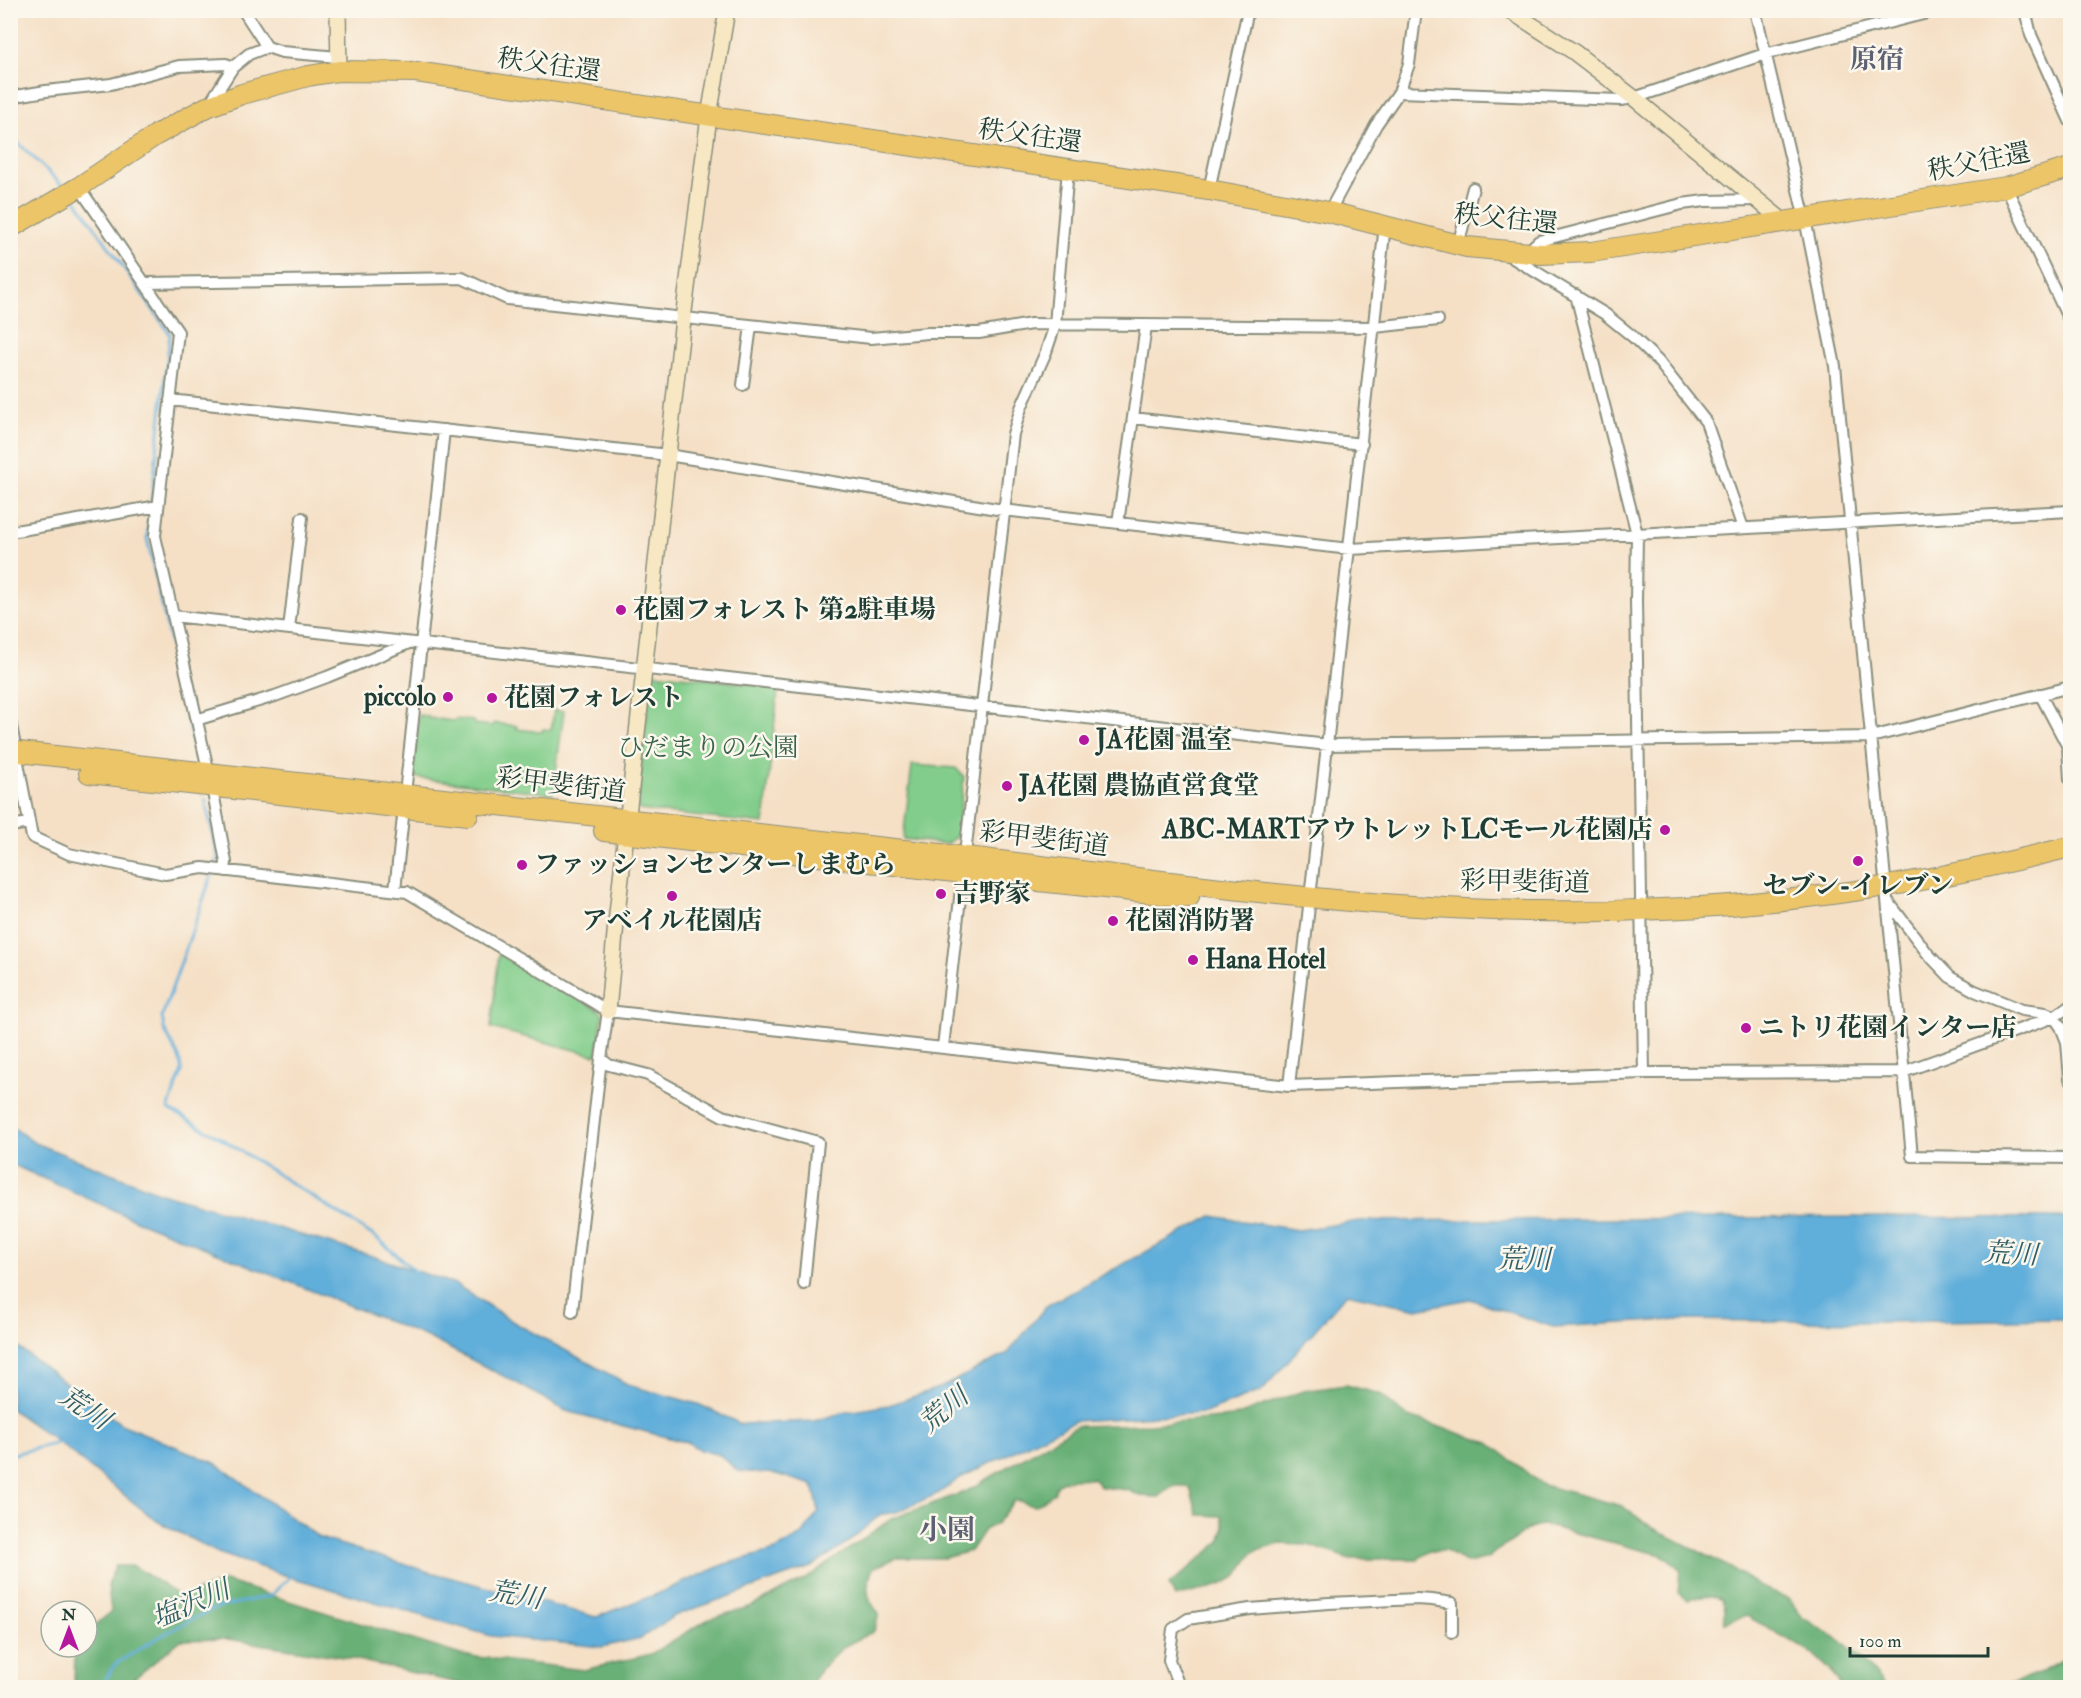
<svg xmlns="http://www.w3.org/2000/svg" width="2081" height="1698" viewBox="0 0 2081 1698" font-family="'IM FELL Double Pica','Noto Serif JP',serif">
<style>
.green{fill:#82cd8b;stroke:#508560;stroke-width:1.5}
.forest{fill:#69b077;stroke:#447656;stroke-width:1.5}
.water{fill:#60aeda;stroke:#407687;stroke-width:1.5}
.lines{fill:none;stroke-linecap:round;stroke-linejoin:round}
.stream{stroke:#60aeda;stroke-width:3}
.street-casing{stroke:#8a8e7d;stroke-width:14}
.secondary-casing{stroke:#8a8e7d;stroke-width:18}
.highway-casing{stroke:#8a8e7d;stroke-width:22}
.street{stroke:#fff;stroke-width:10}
.secondary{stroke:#f7e8c3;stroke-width:15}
.highway{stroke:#ecc569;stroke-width:20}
.poi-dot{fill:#b5179e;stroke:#fbf7ec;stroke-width:2}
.labels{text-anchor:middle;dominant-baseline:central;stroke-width:5;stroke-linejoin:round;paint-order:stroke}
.street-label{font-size:26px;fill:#1f3d34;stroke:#fbf7ec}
.poi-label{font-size:26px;font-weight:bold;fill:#1f3d34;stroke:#fbf7ec;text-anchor:start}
.park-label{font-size:26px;fill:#38614a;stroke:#fbf7ec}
.neighbourhood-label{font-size:27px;font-weight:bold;fill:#5c6174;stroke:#fbf7ec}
.water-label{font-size:27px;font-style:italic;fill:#325f66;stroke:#fbf7ec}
.quarter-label{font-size:28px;font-weight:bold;fill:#5c6174;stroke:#fbf7ec}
</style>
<rect width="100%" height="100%" fill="#fbf7ec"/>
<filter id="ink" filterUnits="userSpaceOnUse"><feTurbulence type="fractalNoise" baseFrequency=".0167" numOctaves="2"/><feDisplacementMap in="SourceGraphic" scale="12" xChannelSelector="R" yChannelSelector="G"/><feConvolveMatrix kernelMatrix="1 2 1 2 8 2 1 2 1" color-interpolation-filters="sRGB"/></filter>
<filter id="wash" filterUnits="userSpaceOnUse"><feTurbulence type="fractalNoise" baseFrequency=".008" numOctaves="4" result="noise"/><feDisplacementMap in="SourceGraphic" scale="24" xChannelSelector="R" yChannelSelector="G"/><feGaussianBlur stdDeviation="1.35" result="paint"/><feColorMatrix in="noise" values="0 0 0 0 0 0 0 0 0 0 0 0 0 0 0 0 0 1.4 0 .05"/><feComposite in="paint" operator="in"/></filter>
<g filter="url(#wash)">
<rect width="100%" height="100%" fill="#f5e0c6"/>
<path class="green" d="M655,673L776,687L778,691L764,824L640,810L637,805L651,676Z
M554,710L564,711L553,794L411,777L419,715L428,716V718L454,721L455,719L474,721V724L493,726V723L517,726V729L542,732L543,729L551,730Z
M912,765L956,768L964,777L957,836L946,844L903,839Z
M499,952L600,1010L603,1015L597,1054L594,1055L491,1028Z"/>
<path class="forest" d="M1346,1385L1380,1394L1406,1416L1489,1443L1543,1485L1622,1506L1653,1528L1733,1569L1763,1589L1788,1598L1803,1618L1840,1640L1859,1657L1886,1687H1842L1831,1671L1812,1653L1747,1616L1724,1623L1725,1609L1722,1600C1711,1593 1700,1595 1688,1600L1678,1593L1680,1569L1662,1555L1543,1525C1524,1527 1523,1535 1508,1544C1500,1549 1495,1550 1489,1558L1467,1563L1446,1551H1430L1418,1559H1350L1308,1545L1280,1544L1253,1552L1237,1576L1221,1585L1175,1597L1169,1585L1220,1542L1224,1528L1222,1516L1198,1515L1190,1488C1176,1482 1170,1488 1159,1497L1140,1496L1128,1490L1101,1487L1093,1479C1080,1478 1069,1478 1057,1484L1054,1493L1036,1506L1029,1505L1021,1501H1014L997,1523L984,1530L970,1551L944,1558H896L873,1568C865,1589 866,1597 879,1614L874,1631L843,1647L821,1669L808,1687H627L628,1681L539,1687H474L349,1658L228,1639L181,1640L124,1687H74L75,1649L77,1647H87V1636L100,1621L111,1612L108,1585L115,1566H134L171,1590L180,1598L225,1581L461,1655L584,1670L651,1654L707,1620L752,1606L807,1578L891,1519L967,1491L1077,1426L1150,1424L1232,1417L1303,1391Z
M2070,1655V1687H2001L2041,1672Z"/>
<path class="water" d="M11,1126L35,1143L161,1193L372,1256L455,1284L515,1323L631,1386L698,1404L741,1424L814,1421L842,1413L889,1405L944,1386L1008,1353L1046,1306L1212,1216L1298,1230L1359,1221L1860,1217L2070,1218V1319L1881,1322L1674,1320L1553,1327L1470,1299L1417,1309L1347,1293L1263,1390L1205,1413L1075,1421L960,1478L939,1493L894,1513L881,1514L847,1543L811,1567L674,1616L641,1638L602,1647L491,1636L290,1577L218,1553L157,1521L59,1443L11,1409V1342L121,1424L215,1463L320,1538L426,1571L596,1617L657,1594L725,1564L776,1550L802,1535L819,1511L813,1485L776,1474L738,1471L720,1455L700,1450L689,1443L566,1411L517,1383L427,1337L138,1221L11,1164Z"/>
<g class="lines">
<path class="stream" d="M10,135L65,188
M74,197L170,334L151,504
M150,510L147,538L196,758
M205,799L218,857L162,1017L164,1029L179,1057L182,1071L168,1109L219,1137L377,1238L416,1272
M10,1455L61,1442
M101,1688L114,1665L154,1640L192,1619L219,1607L270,1596L292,1575"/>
</g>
</g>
<g filter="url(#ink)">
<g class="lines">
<defs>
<path id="street" d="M243,10L267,47
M1755,10L1805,219L1835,366L1912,1156L2070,1158
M2025,10L2031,35L2070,121
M267,47L282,52L338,57
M1399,92L1621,100L1634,98L1765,54L1939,10
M10,97L46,91L111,84L179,66L226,64L233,67
M208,106L233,67L249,54L267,47
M79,187L178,332L155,536L212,787L226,862L225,871
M2006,187L2070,322
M1209,190L1248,10
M1329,212L1376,125L1399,92L1409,64L1416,10
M1458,245L1473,188
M1526,253L1539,241L1682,204L1705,201L1758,200
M1508,255L1605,314L1632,336L1658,361L1706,422L1743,528
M145,283L462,278L507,299L871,338L928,333H979L1031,324L1375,327L1438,320
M1576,295L1637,534L1636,601L1644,1073
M743,385L751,326
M170,400L668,455L1003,510L1350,549L2070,511
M1133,418L1362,444
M1118,523L1146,326
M10,532L158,506
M173,616L1328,745L1871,737L2070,687
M289,629L302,518
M2040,694L2068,747L2070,779
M10,720L32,837L69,854L165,874L203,868L407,892L608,1011L1289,1086L1644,1073L1903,1072L2054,1017L2070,1006
M196,720L275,696L327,677L407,644
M405,794L444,430
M10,826L29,823
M395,890L404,808
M1887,900L1928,954L1950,977L1975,991L2022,1010L2046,1013L2054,1017L2061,1027L2067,1042L2070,1079
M943,1047L1013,434L1021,408L1046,352L1055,325L1068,169
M601,1059L609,1065L648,1075L723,1116L818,1142L804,1284
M1289,1086L1385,225
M572,1312L601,1059L608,1011
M1178,1688L1177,1681L1169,1660L1173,1629L1188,1619L1250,1609L1329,1603L1417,1599L1432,1600L1452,1603V1632"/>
<path id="secondary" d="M338,10L339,71
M1509,10L1574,52L1634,98L1784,222
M608,1011L616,923L683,319L709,116L727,10"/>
<path id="highway" d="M10,228L79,187L156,135L207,107L242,94L308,76L339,71L416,72L1209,190L1329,212L1467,247L1541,254L1591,252L2006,187L2070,168
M10,751C314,785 618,819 922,852C1125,874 1329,908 1534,911C1651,913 1771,905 1887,886C1949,876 2010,862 2070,847
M89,773L468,815
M604,831L963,873L1189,897"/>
</defs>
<use href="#street" class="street-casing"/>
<use href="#secondary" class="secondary-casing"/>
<use href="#highway" class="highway-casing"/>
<use href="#street" class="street"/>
<use href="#secondary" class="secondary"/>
<use href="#highway" class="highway"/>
</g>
</g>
<g class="poi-dot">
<circle cx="621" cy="610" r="6"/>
<circle cx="448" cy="697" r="6"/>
<circle cx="492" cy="698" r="6"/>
<circle cx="1084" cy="740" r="6"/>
<circle cx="1007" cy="786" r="6"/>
<circle cx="1665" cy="830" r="6"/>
<circle cx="1858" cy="861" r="6"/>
<circle cx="522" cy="865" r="6"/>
<circle cx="941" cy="894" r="6"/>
<circle cx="672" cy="896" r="6"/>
<circle cx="1113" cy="921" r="6"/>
<circle cx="1193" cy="960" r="6"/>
<circle cx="1746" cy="1028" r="6"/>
</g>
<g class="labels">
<g class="street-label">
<text transform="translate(549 65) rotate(8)">秩父往還</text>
<text transform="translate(1030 136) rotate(8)">秩父往還</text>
<text transform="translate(1979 162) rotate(-11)">秩父往還</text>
<text transform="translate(1506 219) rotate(6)">秩父往還</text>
<text transform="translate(561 785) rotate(7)">彩甲斐街道</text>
<text transform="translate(1044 839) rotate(7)">彩甲斐街道</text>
<text transform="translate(1525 882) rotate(1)">彩甲斐街道</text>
</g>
<g class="poi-label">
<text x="633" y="610">花園フォレスト 第2駐車場</text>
<text x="436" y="697" text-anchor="end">piccolo</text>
<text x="504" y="698">花園フォレスト</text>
<text x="1096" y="740">JA花園 温室</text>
<text x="1019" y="786">JA花園 農協直営食堂</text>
<text x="1653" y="830" text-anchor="end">ABC-MARTアウトレットLCモール花園店</text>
<text x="534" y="865">ファッションセンターしまむら</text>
<text x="1858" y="886" text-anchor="middle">セブン-イレブン</text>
<text x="953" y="894">吉野家</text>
<text x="672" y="921" text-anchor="middle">アベイル花園店</text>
<text x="1125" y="921">花園消防署</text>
<text x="1205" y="960">Hana Hotel</text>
<text x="1758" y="1028">ニトリ花園インター店</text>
</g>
<g class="park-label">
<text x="708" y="748">ひだまりの公園</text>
</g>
<g class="neighbourhood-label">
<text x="1877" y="59">原宿</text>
</g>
<g class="water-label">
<text transform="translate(2011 1254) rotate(3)">荒川</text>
<text x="1524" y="1259">荒川</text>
<text transform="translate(85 1408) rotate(34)">荒川</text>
<text transform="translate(944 1410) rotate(-40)">荒川</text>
<text transform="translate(516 1595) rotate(10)">荒川</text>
<text transform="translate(191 1604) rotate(-23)">塩沢川</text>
</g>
<g class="quarter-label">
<text x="947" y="1530">小園</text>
</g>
</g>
<rect width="2081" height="1698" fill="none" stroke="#fbf7ec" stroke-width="36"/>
<g transform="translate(69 1629)"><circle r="28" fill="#fbf7ec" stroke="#a3ada2" stroke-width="1.5"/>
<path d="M0-4.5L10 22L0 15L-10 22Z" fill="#b5179e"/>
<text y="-9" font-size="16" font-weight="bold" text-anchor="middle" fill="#1f3d34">N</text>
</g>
<path d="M1850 1647v9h138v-9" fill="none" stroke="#1f3d34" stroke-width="3"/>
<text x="1859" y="1647" font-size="18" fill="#1f3d34" stroke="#fbf7ec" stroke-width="4.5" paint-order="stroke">100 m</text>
</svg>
